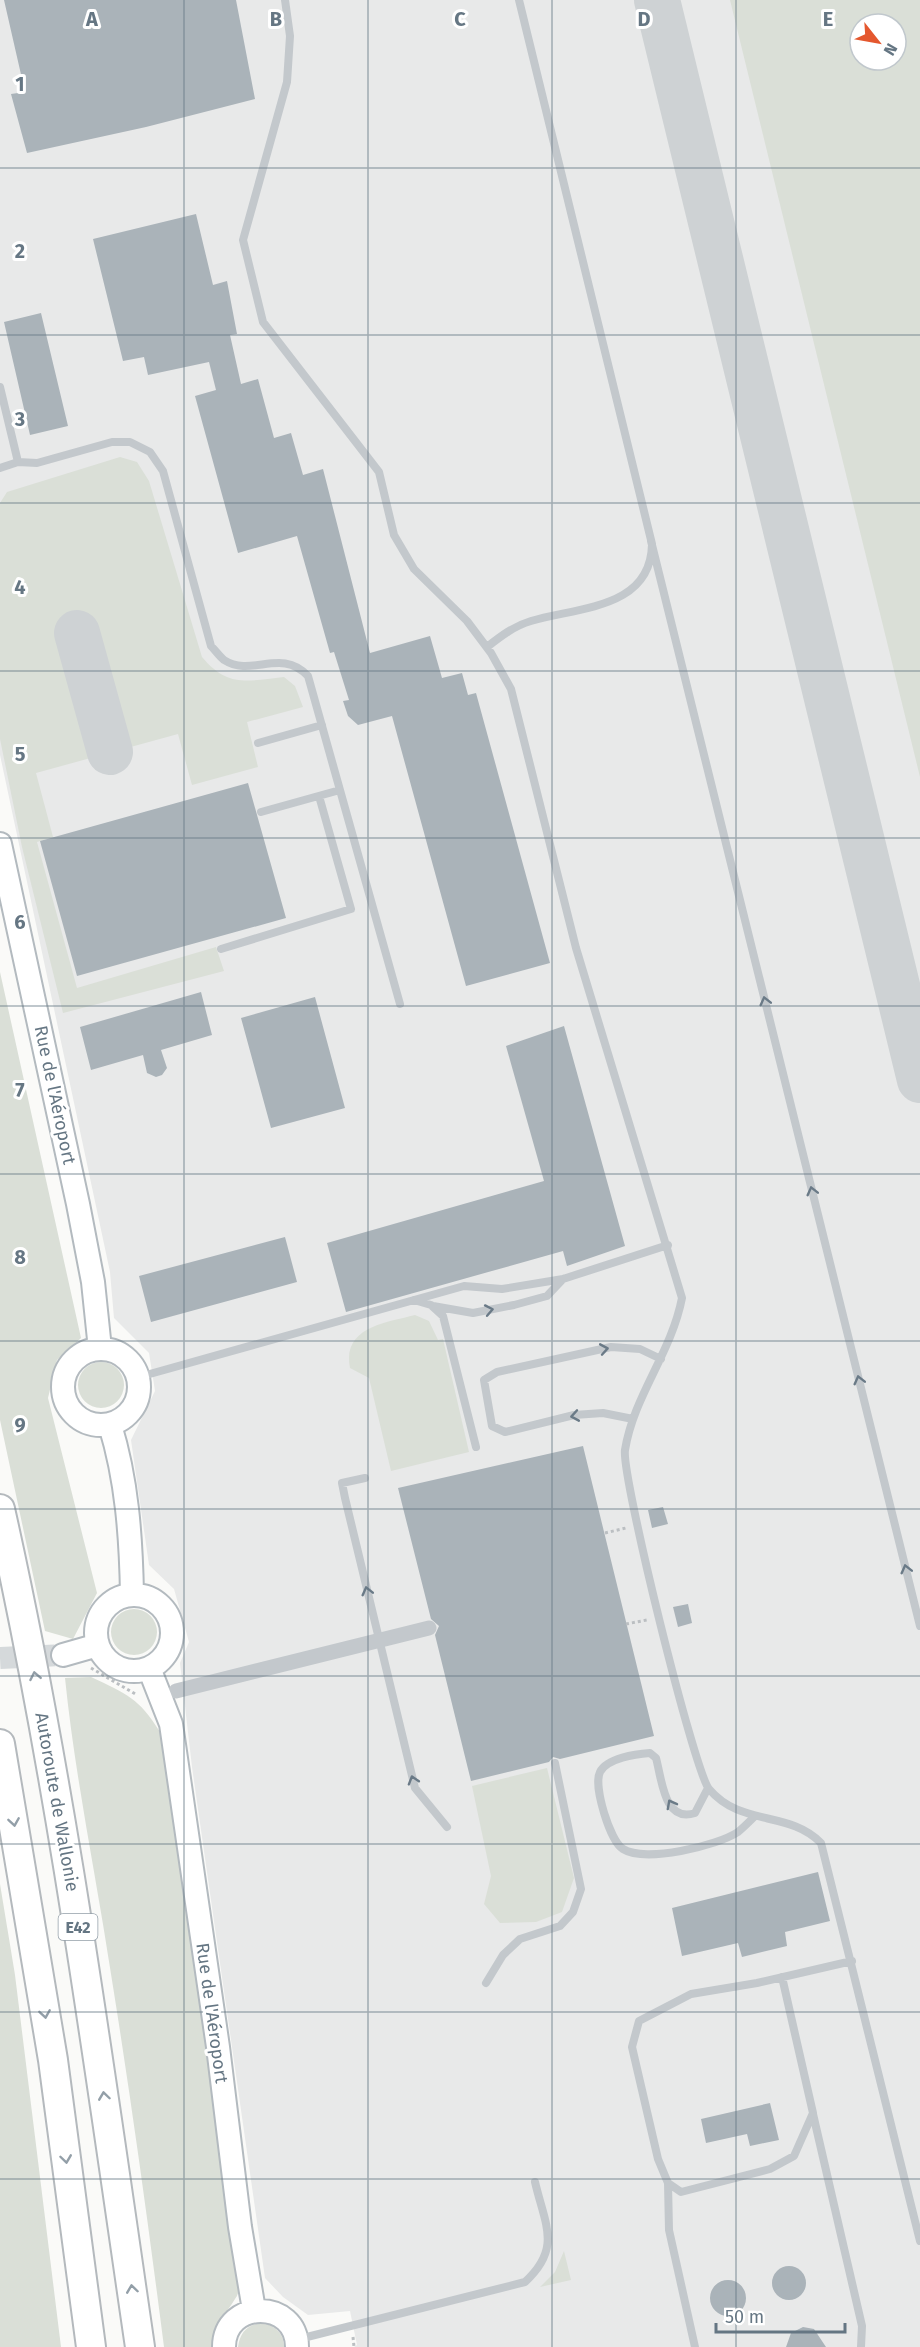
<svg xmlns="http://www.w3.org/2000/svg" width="920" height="2347" viewBox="0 0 920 2347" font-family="'Fira Sans',sans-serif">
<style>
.built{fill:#e8e9e9;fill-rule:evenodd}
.green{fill:#dadfd7;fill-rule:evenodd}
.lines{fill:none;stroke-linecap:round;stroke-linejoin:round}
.taxiway{stroke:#ced2d4;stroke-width:46}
.building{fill:#aab3b9}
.secondary-tunnel{stroke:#d5d9db;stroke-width:22;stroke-dasharray:22 11;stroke-linecap:butt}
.secondary-casing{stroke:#b3babf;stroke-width:26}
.highway-casing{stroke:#b4b9bd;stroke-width:32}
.path{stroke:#bbbfc2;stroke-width:3;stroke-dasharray:3 3;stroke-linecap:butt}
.lane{stroke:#c3c8cc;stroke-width:8}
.street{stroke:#c3c8cc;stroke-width:15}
.secondary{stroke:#fff;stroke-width:22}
.highway{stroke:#fff;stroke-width:28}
.oneway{stroke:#6a7a87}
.oneway2{stroke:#939fa8}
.grid{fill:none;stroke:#657683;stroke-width:1.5;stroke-opacity:0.55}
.labels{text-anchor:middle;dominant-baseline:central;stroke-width:6;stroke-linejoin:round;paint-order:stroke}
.shield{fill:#fff;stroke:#939fa8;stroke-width:1.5}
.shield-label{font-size:16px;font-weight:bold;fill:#657683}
.street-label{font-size:18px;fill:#657683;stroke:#fff}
.grid-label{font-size:20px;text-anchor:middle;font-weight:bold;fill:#657683;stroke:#fff;stroke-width:6;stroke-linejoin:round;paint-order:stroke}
</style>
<rect width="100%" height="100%" fill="#fafaf8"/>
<path class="built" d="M0,0H920V2347H354L357,2345L350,2311L308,2315L283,2297L265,2278L192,1767L180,1663L189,1642L174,1589L149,1565L131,1440L155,1391L149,1353L114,1318L110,1272L0,755ZM860,24H896V60H860Z"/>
<path class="green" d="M730,0H920V777ZM860,24H896V60H860Z
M120,457L137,462L149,481L202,657C228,688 247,681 284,677L295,686L303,707L247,722L258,767L192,785L178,734L36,773L53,837L37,842L77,988L216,947L224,971L63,1013L22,847L0,739V503L7,492Z
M0,972L81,1338L57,1360L48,1398L97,1593L73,1639L45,1631L0,1420Z
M415,1315L429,1321L438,1340L443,1339L469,1452L391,1471L369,1378L350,1368C342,1327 385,1323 415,1315Z
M78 1385a23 23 0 1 1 46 0a23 23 0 1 1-46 0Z
M111 1632a23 23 0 1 1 46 0a23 23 0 1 1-46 0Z
M91,1677C127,1694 139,1698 160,1732L241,2280C240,2286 239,2294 235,2299C225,2316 212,2325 212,2347H164C148,2222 131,2098 111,1974C96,1875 75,1777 65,1678Z
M547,1768L574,1878L562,1912L536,1922L500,1923L484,1904L491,1876L472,1786Z
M0,1884L15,1975L61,2347H0Z
M564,2251L571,2280L540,2287L555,2272Z
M263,2323C275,2326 284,2333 284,2347H238C240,2332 248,2324 263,2323Z"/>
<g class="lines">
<path class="taxiway" d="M657,0L920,1080
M77,633L110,752"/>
</g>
<path class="building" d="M4,0H236L255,99L146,127L27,153L11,94L25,92Z
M196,214L213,285L227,281L237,334L230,335L241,384L258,379L274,438L291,433L303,475L323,469L370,653L430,636L442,678L462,673L468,695L476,693L550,963L466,986L392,716L358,725L348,716L343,701L349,700L334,652L330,653L297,536L238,553L195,396L216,390L209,362L148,375L144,357L123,361L93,239Z
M41,313L68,426L30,435L4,322Z
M248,783L286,918L77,976L40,841Z
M201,992L212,1035L161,1050L167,1068L162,1075L156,1077L147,1073L143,1055L91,1070L80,1027Z
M315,997L345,1108L271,1128L241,1018Z
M564,1026L625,1246L567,1266L563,1251L346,1312L327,1243L544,1181L506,1046Z
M285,1237L297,1282L151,1322L139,1276Z
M583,1446L654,1736L560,1759L553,1757L549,1762L471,1781L435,1635L439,1626L431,1619L398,1488Z
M663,1507L668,1524L652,1528L648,1510Z
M688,1604L692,1623L678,1627L673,1607Z
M818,1872L830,1921L785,1932L787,1946L742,1957L738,1943L682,1956L672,1908Z
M770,2103L779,2140L750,2146L747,2134L706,2143L701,2119Z
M772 2283a17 17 0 1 1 34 0a17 17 0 1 1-34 0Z
M710 2298a18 18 0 1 1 36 0a18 18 0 1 1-36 0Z
M803,2327L814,2329L826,2347H786L791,2333Z"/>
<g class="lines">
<path class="secondary-tunnel" d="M0,1658L63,1655"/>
<defs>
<path id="secondary" d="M0,844L78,1204L93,1282L100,1349
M63 1387a38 38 0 1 1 76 0a38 38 0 1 1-76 0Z
M110,1425C127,1480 131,1537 132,1595
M96 1633a38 38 0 1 1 76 0a38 38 0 1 1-76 0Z
M63,1655L98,1645
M149,1668L171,1724L218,2047L240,2227L254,2310
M224,2347C224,2299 297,2299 297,2347"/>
<path id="highway" d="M0,1509C62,1786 99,2067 140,2347
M0,1744L53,2060L91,2347"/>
</defs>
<use href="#secondary" class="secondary-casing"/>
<use href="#highway" class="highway-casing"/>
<path class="path" d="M605,1533L626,1528
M626,1624L647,1620
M91,1668L137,1695
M353,2337L354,2347"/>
<path class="lane" d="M285,0L290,36L287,82L243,240L263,322L379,472L394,535L414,569L467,621L491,653L511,689L576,948L682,1298C671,1354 634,1395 625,1450C621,1475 694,1771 709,1789C741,1827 789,1810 821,1843L920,2241
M0,387L18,462
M0,468L18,462L37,463L112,442H130L150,452L163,471L211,646C215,650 220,657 224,660C252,678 281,647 308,676L400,1004
M651,541L920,1626
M487,647C501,636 514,626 531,621C578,607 651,609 652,544L519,0
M258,743L322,725
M261,812L340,790
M221,949L351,909L319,796
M414,1300L431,1305L443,1316L476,1447
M433,1306L473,1313L514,1305L547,1296L563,1279
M139,1377L464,1286L502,1289L563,1279L668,1245
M633,1419L603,1413L574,1415L505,1432L492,1426L484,1380L497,1372L611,1347L640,1349L661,1359
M365,1478L342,1483L345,1498L415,1788L447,1827
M708,1788L695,1813C664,1823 662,1780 656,1758L650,1753C636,1754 607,1758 600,1772C593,1786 610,1841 623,1849C645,1863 717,1846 738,1832C744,1827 750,1821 755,1816
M782,1977L813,2113L794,2156L770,2169L681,2192L668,2183L658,2159L632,2047L639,2021L691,1994L757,1983L852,1961
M486,1983L503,1955L520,1939L560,1926L573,1912L581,1889L555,1763
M813,2114L862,2326L861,2347
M668,2183L669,2230L695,2347
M299,2339L525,2282C562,2248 545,2225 535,2182"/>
<path class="street" d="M176,1691L429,1628"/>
<use href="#secondary" class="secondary"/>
<use href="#highway" class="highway"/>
</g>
<defs><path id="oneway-chevron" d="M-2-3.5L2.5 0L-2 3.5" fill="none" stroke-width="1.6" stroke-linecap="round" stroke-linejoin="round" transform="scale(1.5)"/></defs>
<g class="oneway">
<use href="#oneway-chevron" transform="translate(765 1001) rotate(-104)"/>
<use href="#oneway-chevron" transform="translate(812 1191) rotate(-104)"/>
<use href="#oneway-chevron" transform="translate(489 1310) rotate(-11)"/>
<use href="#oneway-chevron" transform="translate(604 1349) rotate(-10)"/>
<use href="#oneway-chevron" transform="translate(859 1380) rotate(-104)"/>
<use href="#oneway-chevron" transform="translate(575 1416) rotate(170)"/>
<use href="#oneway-chevron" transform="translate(906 1569) rotate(-104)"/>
<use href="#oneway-chevron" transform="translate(367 1591) rotate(-104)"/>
<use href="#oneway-chevron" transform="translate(413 1780) rotate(-107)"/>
<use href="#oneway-chevron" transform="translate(671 1804) rotate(-118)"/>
</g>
<g class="oneway2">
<use href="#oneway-chevron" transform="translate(35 1676) rotate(-101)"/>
<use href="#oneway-chevron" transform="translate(14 1822) rotate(81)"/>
<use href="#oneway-chevron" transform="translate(45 2014) rotate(81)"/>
<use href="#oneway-chevron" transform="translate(104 2096) rotate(-98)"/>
<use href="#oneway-chevron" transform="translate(66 2159) rotate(82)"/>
<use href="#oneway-chevron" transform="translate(132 2289) rotate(-98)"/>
</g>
<path class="grid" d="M184,0V2347M368,0V2347M552,0V2347M736,0V2347M0,168H920M0,335H920M0,503H920M0,671H920M0,838H920M0,1006H920M0,1174H920M0,1341H920M0,1509H920M0,1676H920M0,1844H920M0,2012H920M0,2179H920"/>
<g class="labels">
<rect class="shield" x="58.5" y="1914" width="39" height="26" rx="4.5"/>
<g class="shield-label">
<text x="78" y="1927">E42</text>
</g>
<g class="street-label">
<text transform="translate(55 1095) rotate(78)">Rue de l'Aéroport</text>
<text transform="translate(57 1802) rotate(80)">Autoroute de Wallonie</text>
<text transform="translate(212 2013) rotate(82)">Rue de l'Aéroport</text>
</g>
</g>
<g class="grid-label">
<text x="92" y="26">A</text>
<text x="276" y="26">B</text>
<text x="460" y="26">C</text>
<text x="644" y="26">D</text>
<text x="828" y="26">E</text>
<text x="20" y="91">1</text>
<text x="20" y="258">2</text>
<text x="20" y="426">3</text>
<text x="20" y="594">4</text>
<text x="20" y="761">5</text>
<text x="20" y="929">6</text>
<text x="20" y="1097">7</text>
<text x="20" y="1264">8</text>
<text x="20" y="1432">9</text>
</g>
<g transform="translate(878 42) rotate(121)"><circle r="28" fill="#ffffff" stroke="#c1c8cd" stroke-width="1.5"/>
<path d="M0-4.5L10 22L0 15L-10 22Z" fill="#e4572e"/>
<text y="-9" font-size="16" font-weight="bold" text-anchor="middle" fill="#657683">N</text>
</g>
<path d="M716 2323v9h129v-9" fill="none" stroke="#657683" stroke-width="3"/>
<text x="725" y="2323" font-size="18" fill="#657683" stroke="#ffffff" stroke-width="4.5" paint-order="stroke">50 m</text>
</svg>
